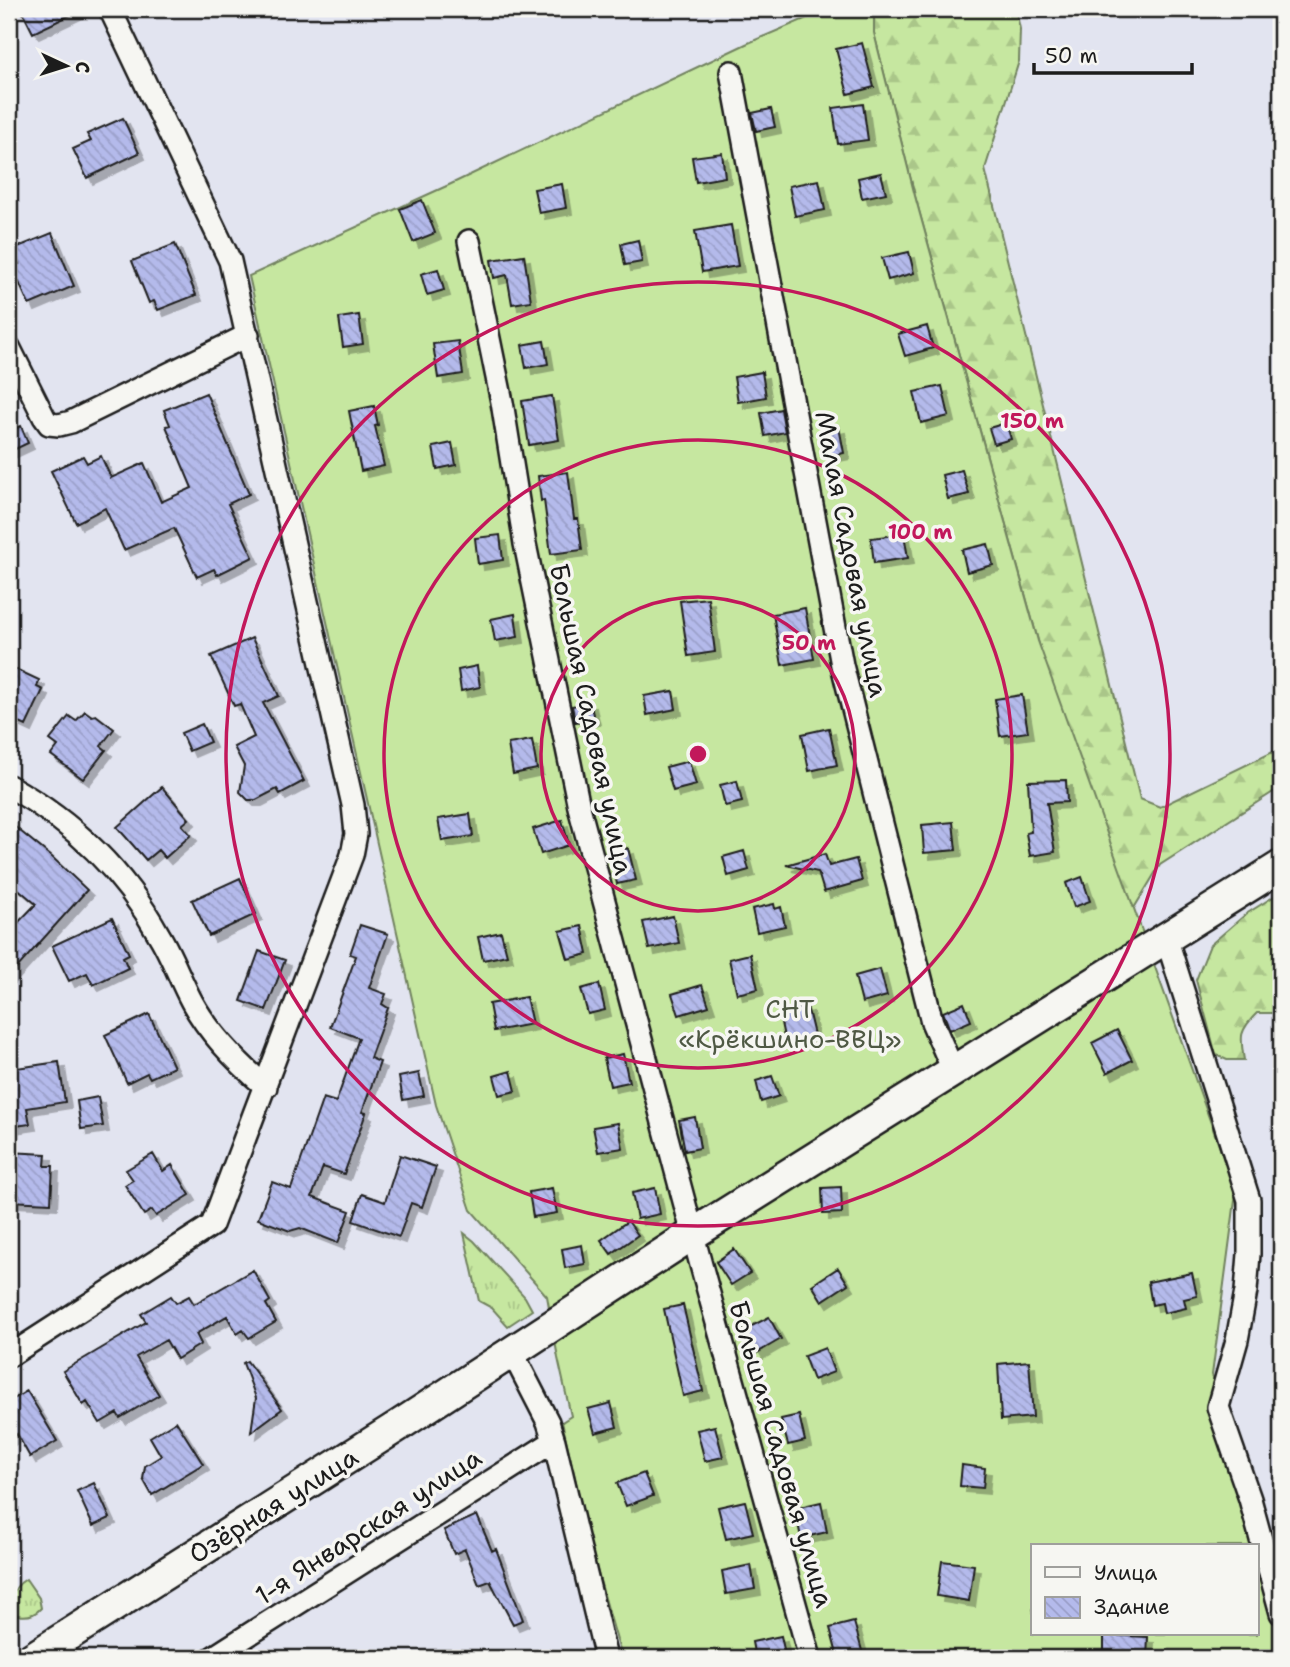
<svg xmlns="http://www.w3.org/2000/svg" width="1290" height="1667" viewBox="0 0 1290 1667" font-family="'Shantell Sans',sans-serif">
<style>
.grass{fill:url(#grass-tufts);stroke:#71825e;stroke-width:2}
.forest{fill:url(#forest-firs);stroke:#71825e;stroke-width:2}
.garden{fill:#c6e7a0;stroke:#71825e;stroke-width:2;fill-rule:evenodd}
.building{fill:url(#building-back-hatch);stroke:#1c1c1c;stroke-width:2;filter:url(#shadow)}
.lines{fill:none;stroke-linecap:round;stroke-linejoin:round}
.street-casing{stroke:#1c1c1c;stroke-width:26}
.secondary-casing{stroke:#1c1c1c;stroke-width:35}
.street{stroke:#f6f6f2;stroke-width:21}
.secondary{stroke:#f6f6f2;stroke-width:30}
.ring{fill:none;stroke:#c2185b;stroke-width:3.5}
.labels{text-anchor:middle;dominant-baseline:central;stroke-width:7;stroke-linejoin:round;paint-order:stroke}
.street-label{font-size:26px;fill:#1c1c1c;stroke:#f6f6f2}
.park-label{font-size:26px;fill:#4f5944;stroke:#f6f6f2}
.centre{fill:#c2185b;stroke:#f6f6f2;stroke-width:3.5}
.ring-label{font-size:21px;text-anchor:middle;font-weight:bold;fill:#c2185b;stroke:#f6f6f2;stroke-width:7;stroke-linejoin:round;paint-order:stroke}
</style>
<defs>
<pattern id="grass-tufts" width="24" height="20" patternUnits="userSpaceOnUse" patternTransform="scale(1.75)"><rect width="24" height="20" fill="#c6e7a0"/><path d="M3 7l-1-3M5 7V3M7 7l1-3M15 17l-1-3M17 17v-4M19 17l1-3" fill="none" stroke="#aac689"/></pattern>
<pattern id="forest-firs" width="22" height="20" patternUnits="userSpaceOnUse" patternTransform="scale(1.75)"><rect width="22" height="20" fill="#c6e7a0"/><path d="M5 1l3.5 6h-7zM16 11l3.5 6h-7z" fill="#aac689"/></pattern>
<pattern id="building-back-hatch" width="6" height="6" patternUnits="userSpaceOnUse" patternTransform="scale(1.75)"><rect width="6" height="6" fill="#b4baeb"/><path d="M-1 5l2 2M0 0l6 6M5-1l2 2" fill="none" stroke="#9a9fc9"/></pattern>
<filter id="shadow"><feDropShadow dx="6" dy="6" stdDeviation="0" flood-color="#0004"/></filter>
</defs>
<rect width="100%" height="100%" fill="#e2e4f0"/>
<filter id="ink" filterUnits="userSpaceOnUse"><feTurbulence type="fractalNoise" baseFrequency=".0143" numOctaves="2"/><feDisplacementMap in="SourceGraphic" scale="14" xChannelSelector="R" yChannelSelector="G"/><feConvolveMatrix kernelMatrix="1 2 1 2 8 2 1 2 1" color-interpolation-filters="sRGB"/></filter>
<g filter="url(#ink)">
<path class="grass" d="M464,1233L474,1241L525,1297L532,1310L508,1326L492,1308L479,1301Z
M26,1579L39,1598L41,1608C35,1615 26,1617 17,1615C9,1601 11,1588 26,1579Z"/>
<path class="forest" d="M874,9H1011L1017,15L1020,29L1019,61L985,169L1140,799L1160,807L1281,748V787L1160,865L1119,933L915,196L874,33Z
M1281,892V1013H1257C1239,1031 1240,1036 1244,1060H1227L1216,1055L1196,980L1210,945L1246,914Z"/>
<path class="garden" d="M828,9H874V33L915,196L1038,641L1236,1193L1212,1375L1281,1562V1658H622L593,1556L562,1422L571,1416L558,1358L547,1296L471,1210L436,1105L249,276L451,184L746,44ZM1033,1546H1257V1634H1033Z"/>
<path class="building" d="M21,9H83L33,33Z
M862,43L874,87L848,94L836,49Z
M863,104L868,140L838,144L833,108Z
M771,109L775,127L756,131L752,113Z
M123,118L139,153L87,178L73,149L91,141L87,134Z
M722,153L725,177L696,182L692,157Z
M881,173L886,193L862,198L858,178Z
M819,180L825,210L795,216L789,186Z
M562,184L566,208L539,213L534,189Z
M422,200L435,233L413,242L400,209Z
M731,225L738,266L702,272L695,231Z
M52,233L74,286L29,305L12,267L19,264L13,249Z
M638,240L642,262L625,265L621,244Z
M175,244L196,295L158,310L154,301L149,303L132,261Z
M909,252L914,273L888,280L882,258Z
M524,255L531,301L512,304L507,275L494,278L491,260Z
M438,269L444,290L427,295L421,274Z
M359,315L363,344L343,347L339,318Z
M927,326L933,348L905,356L898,334Z
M458,341L463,374L438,378L433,344Z
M544,341L548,364L526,368L522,345Z
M762,372L766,397L738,402L734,377Z
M942,386L949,416L921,423L914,392Z
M206,393L249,494L228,504L253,557L217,575L214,569L197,577L174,528L124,550L105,508L76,523L51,471L83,456L87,463L101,456L111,478L144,463L161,502L192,488L166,426L170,425L164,410Z
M552,396L559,440L529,445L522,401Z
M374,406L378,425L375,426L384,466L361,471L349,411Z
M781,409L785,432L765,436L761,413Z
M1006,423L1011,439L994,444L989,428Z
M21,426L28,443L9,452V431Z
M839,427L844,453L824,457L819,431Z
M452,443L456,465L437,469L433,447Z
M962,470L969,494L948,499L942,475Z
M568,472L574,519H578L582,550L551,554L544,500L541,501L538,476Z
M904,534L908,558L874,563L871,538Z
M500,535L503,560L478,564L475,538Z
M988,544L993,565L967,572L962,550Z
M708,598L715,652L688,656L680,601Z
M805,608L814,659L782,665L773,614Z
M515,614L518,637L495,641L491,619Z
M252,638L279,696L263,703L304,781L280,794L277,789L256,800H248L240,792L244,766L234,747L254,737L240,704L234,706L211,656Z
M9,666L39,680L37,687L43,690L26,726L9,718Z
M477,666L480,687L461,691L458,670Z
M673,691L676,709L647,715L644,696Z
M1022,695L1028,732L1000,736L995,699Z
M590,702L594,719L575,722L572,706Z
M85,711L92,716L96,715L114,729L101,746L106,750L83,779L51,755L58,746L50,740L69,716L76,721Z
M202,724L210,742L189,751L181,733Z
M829,728L837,765L809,771L802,734Z
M532,740L537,769L513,774L508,744Z
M689,761L696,785L673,791L666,767Z
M1066,780L1067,802L1047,803L1055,852L1030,856L1026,833L1031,832L1028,781Z
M737,781L742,802L725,806L720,785Z
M162,787L189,819L182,825L191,835L165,858L158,850L146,860L117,827Z
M470,814L473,836L442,841L438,819Z
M562,820L569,845L541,854L533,829Z
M9,822L52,857L87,890L9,977V932L36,904L9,881Z
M953,822L956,850L924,853L922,825Z
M628,848L636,880L617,884L610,853Z
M744,851L749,870L728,876L723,857Z
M825,854L829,866L856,859L862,881L824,892L818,872L786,865Z
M1082,877L1090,901L1074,907L1066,883Z
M240,878L256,914L209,936L192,900Z
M774,904L775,909L781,907L785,926L757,932L752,909Z
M673,916L679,943L649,949L643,922Z
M112,918L129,954L123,957L128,968L93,985L87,973L69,981L52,946Z
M360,925L388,934L369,988L386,994L382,1004L388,1008L370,1058L380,1062L362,1112L366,1113L344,1174L323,1167L312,1197L350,1211L338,1243L300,1228L290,1231L258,1219L272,1182L291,1189L323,1098L336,1102L359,1038L330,1027L356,956L350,954Z
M582,926L588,954L568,959L560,931Z
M501,932L507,955L483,960L478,937Z
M259,951L285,960L266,1010L241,1001Z
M750,954L758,989L737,994L729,959Z
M880,969L887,996L862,1003L855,976Z
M599,984L605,1010L588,1014L581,989Z
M702,985L709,1006L679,1015L672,994Z
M526,997L532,1024L494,1031L489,1004Z
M964,1003L971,1021L950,1030L943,1012Z
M807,1006L814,1035L785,1042L779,1013Z
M149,1014L174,1067L150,1078L147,1073L127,1083L105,1035Z
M1117,1030L1132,1060L1107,1073L1092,1043Z
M623,1054L629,1082L610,1086L604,1058Z
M59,1062L65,1102L27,1108L30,1124L9,1127V1069Z
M511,1071L516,1091L499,1095L494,1076Z
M419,1073L424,1096L403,1100L399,1077Z
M772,1076L779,1096L761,1102L756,1081Z
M98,1097L103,1126L81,1129L77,1101Z
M695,1117L700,1148L685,1151L679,1120Z
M618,1123L623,1148L598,1152L593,1127Z
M9,1152L46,1154L45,1166H53L51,1203L9,1201Z
M153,1154L163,1171L172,1165L190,1195L156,1216L152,1210L144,1215L125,1185L133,1180L126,1170Z
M400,1155L436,1167L422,1207L411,1203L399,1237L353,1221L362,1194L385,1202Z
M841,1187L842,1213L823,1214L822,1188Z
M552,1188L557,1213L533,1217L529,1192Z
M655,1188L660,1214L637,1219L632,1193Z
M628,1221L638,1235L611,1254L601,1240Z
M582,1245L585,1264L565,1268L562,1249Z
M734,1249L750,1273L731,1285L716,1262Z
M838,1268L848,1284L822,1301L812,1285Z
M253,1270L270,1301L266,1304L276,1322L249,1338L243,1330L237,1334L227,1316L196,1334L201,1344L177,1359L166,1340L136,1357L159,1395L120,1418L117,1413L100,1423L87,1402L83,1405L63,1371L146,1322L141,1314L171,1296L176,1303L189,1296L194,1304Z
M1192,1273L1197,1296L1184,1299L1186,1308L1164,1313L1162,1303L1152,1305L1148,1282Z
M683,1305L703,1391L683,1396L664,1309Z
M769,1317L781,1339L757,1353L744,1330Z
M825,1348L834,1372L813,1380L804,1356Z
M247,1361L282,1409L251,1432L256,1398L243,1363Z
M1029,1361L1033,1417L1001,1420L998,1364Z
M27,1391L57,1441L30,1457L17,1434L9,1439V1402Z
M611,1403L617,1427L595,1433L588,1409Z
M799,1415L805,1441L788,1445L781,1419Z
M176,1421L203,1464L152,1495L143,1479L145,1466L161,1456L150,1437Z
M715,1426L723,1457L705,1461L697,1430Z
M962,1465L985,1468L983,1488L960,1486Z
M644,1473L653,1496L626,1506L617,1483Z
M94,1483L110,1518L93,1526L77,1491Z
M745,1501L753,1533L726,1539L718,1507Z
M821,1502L827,1532L801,1538L795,1508Z
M477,1515L492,1551L496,1549L523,1620L513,1624L490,1581L479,1585L465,1549L454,1554L444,1530Z
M942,1561L974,1565L969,1601L937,1596Z
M751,1565L755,1589L726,1594L722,1571Z
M854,1622L864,1658H838L830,1628Z
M1104,1635L1148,1637L1147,1658H1104Z
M781,1636L786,1658H755L752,1642Z"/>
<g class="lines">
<defs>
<path id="street" d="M731,72L842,665L932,1022L953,1070
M469,241L502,402L525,544L579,807L701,1265L810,1658
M9,347L44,417L49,424L59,425L71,422L248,335
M9,786C73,822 123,870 159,935C172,956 180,980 192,1002C210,1035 238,1063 266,1087
M1166,937L1249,1200V1254L1246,1291L1237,1340L1218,1407L1250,1499L1281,1613
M512,1352L548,1422L554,1441L606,1658
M9,1356L212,1225L352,855L356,834L353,805L230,261L110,9
M212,1658L554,1441"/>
<path id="secondary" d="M32,1658L398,1426L693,1234L1281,866"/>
</defs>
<use href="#street" class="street-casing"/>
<use href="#secondary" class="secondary-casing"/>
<use href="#street" class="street"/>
<use href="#secondary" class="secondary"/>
</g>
</g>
<g class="ring">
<circle cx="698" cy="754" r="157"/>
<circle cx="698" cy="754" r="314"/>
<circle cx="698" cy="754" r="472"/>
</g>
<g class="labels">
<g class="street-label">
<text transform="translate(852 554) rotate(79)">Малая Садовая улица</text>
<text transform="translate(592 719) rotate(78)">Большая Садовая улица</text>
<text transform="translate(782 1454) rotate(74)">Большая Садовая улица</text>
<text transform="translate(273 1505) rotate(-32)">Озёрная улица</text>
<text transform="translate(368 1526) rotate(-33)">1-я Январская улица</text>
</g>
<g class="park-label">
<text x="790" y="1008">СНТ<tspan x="790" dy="30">«Крёкшино-ВВЦ»</tspan></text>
</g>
</g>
<circle cx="698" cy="754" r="10" class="centre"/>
<g class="ring-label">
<text x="1032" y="428">150 m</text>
<text x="920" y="539">100 m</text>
<text x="809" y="650">50 m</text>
</g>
<rect width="1290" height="1667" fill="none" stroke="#f6f6f2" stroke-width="35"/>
<rect x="18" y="18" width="1255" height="1632" fill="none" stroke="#1c1c1c" stroke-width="2.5" filter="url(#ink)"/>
<rect x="1031" y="1544" width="228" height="91" fill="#f6f6f2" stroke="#9f9f9c" stroke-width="2"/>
<rect x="1045" y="1567" width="35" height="10" fill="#f6f6f2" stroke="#9f9f9c" stroke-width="2"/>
<text x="1094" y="1580" font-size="21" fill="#1c1c1c">Улица</text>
<rect x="1045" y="1597" width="35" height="21" fill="url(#building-back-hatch)" stroke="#9f9f9c" stroke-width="2"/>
<text x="1094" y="1614" font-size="21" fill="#1c1c1c">Здание</text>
<g transform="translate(66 66) rotate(94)" stroke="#f6f6f2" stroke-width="5" paint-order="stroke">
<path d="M0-5L12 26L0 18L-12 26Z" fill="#1c1c1c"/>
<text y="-10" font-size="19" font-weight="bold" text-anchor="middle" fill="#1c1c1c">С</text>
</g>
<path d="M1034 63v10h158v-10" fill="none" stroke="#1c1c1c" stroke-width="3.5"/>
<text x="1045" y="63" font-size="21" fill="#1c1c1c" stroke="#f6f6f2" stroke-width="5" paint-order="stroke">50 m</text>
</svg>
